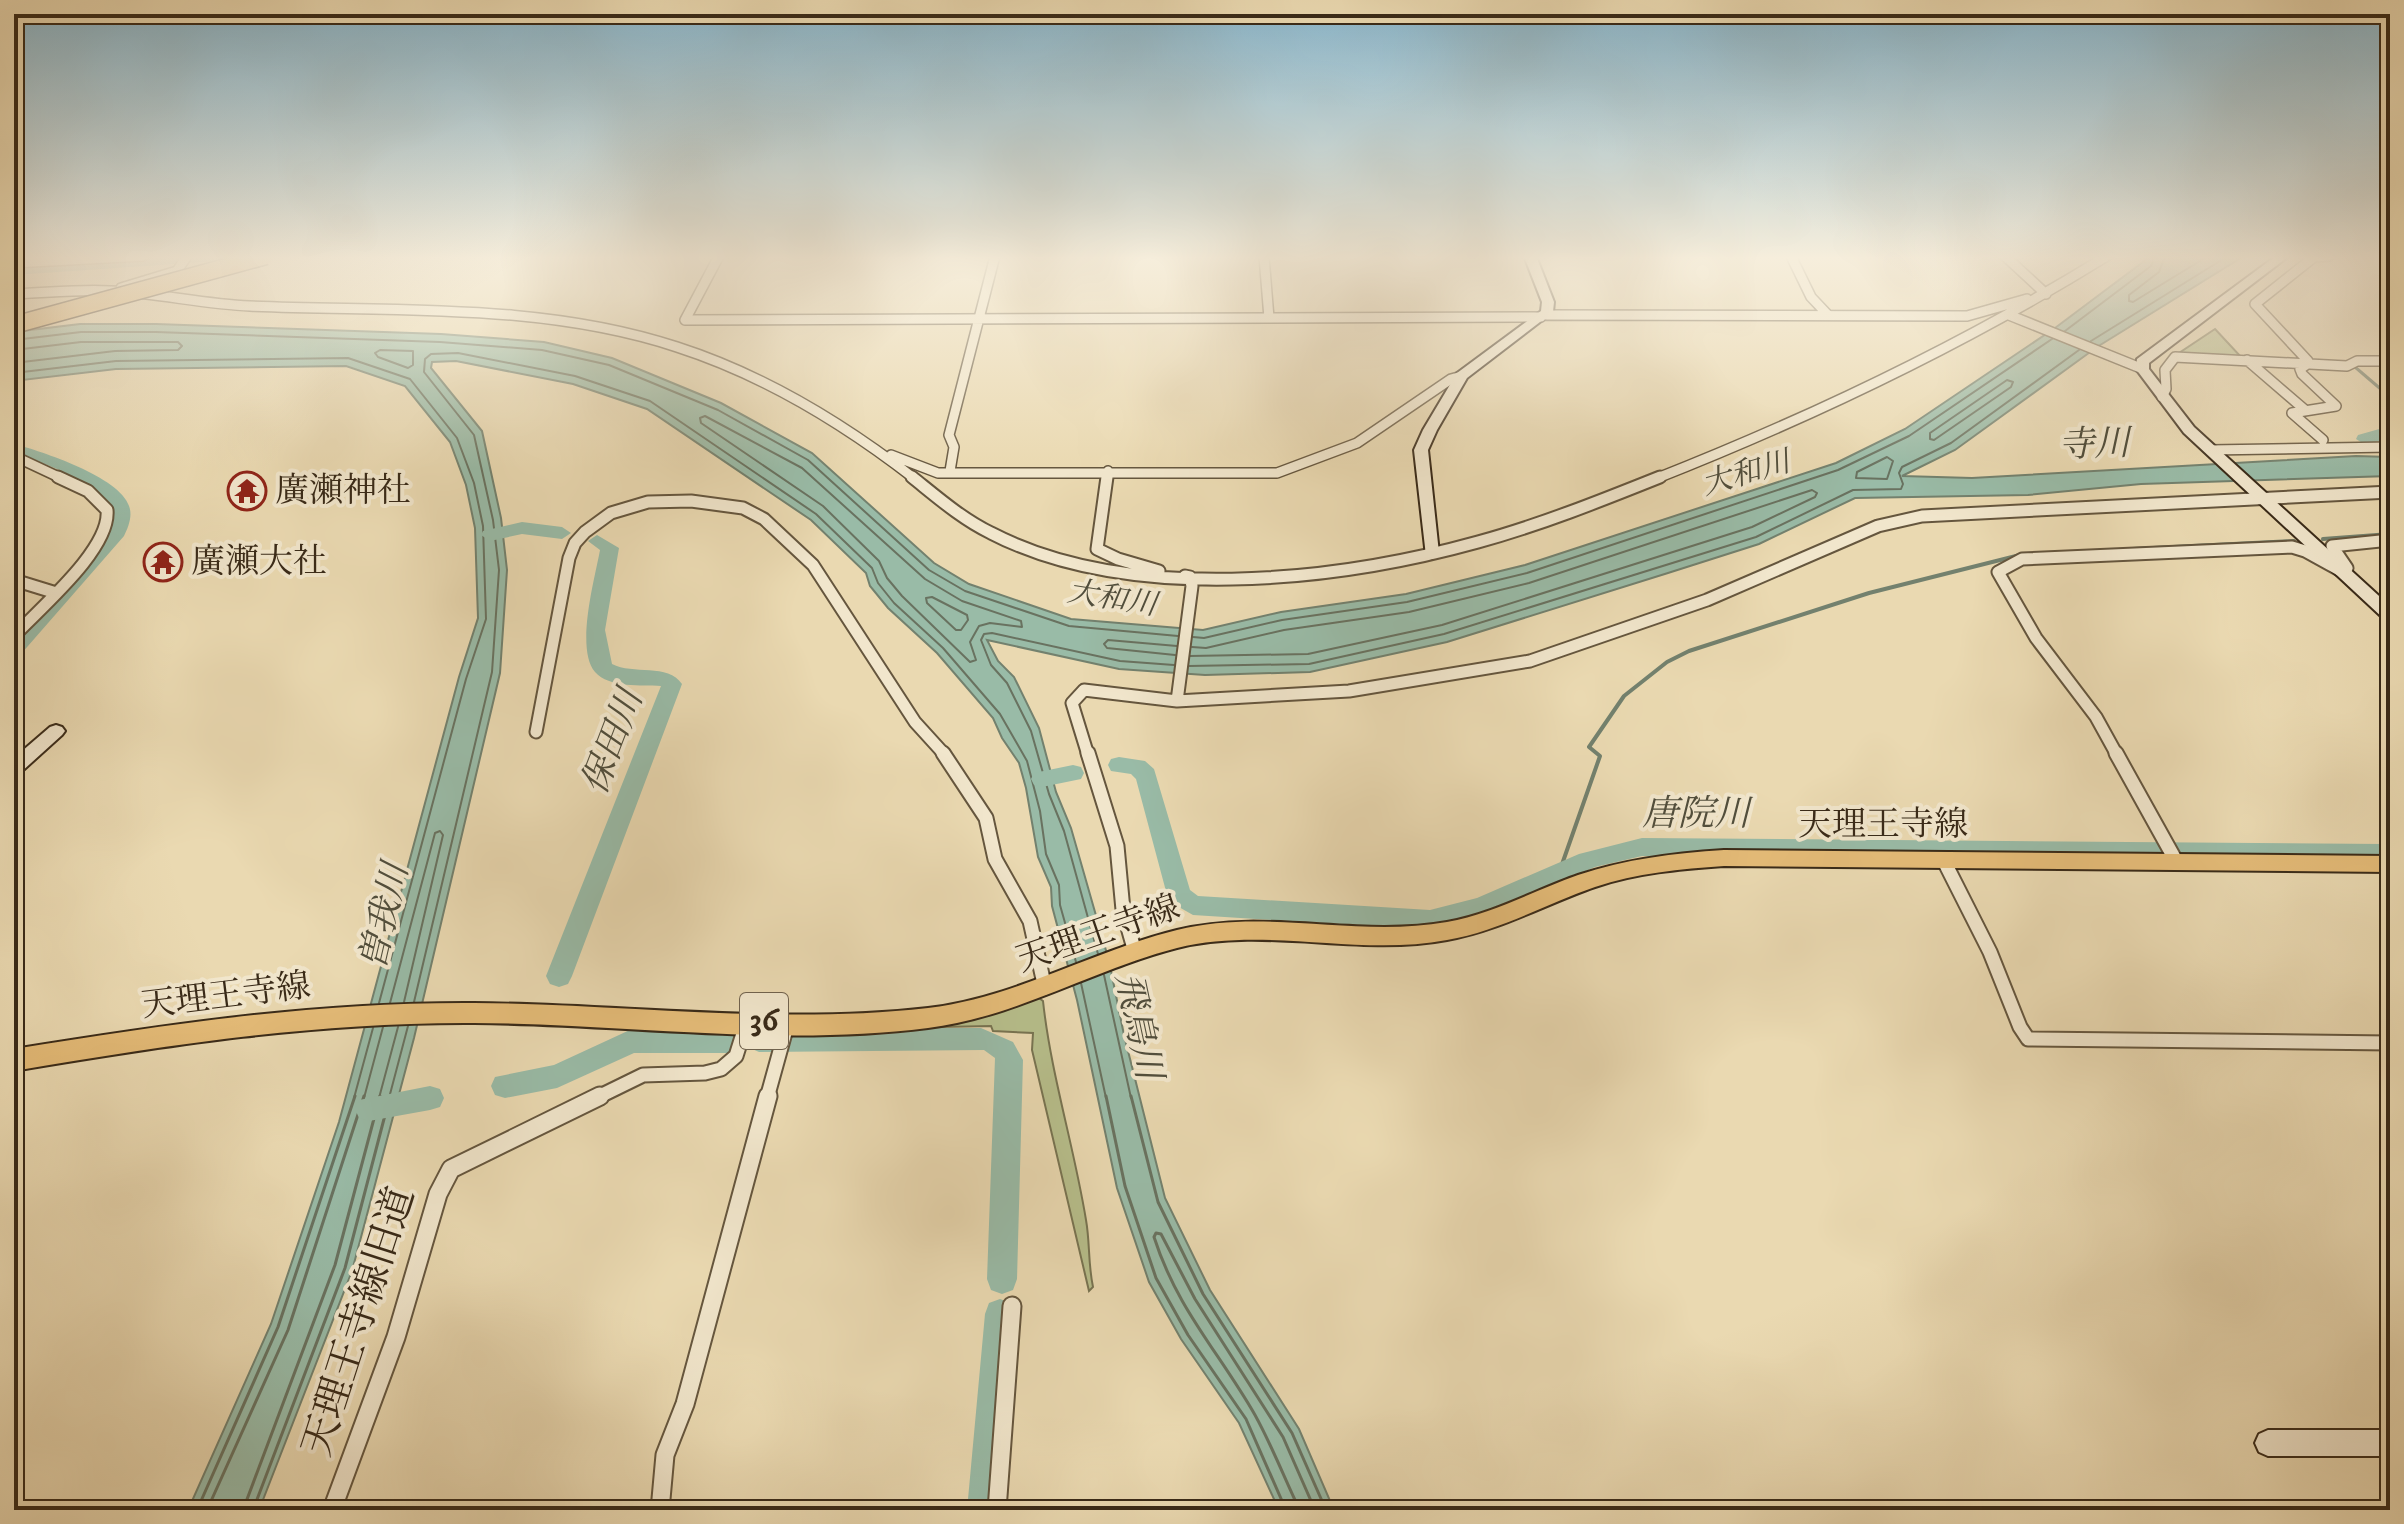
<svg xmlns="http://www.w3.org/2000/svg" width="2404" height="1524" viewBox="0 0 2404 1524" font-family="'IM FELL DW Pica','Noto Serif JP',serif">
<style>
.green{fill:#b7bf8c;stroke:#787452;stroke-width:2}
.water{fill:#99bba7;stroke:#73816e;stroke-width:2}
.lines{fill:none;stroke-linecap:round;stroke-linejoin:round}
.shore-far1{stroke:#697260;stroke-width:2}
.shore{stroke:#697260;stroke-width:3}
.stream-far1{stroke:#73816e;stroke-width:3}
.stream{stroke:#73816e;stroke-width:4}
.river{fill:#99bba7;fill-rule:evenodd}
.street-far3-casing{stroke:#65563e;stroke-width:12}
.street-far2-casing{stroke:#65563e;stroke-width:15}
.street-far1-casing{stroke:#65563e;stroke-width:17}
.street-casing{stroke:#65563e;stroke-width:21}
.secondary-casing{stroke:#392a18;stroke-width:4}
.primary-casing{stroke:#392a18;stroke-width:4}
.street-far3{stroke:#f1e6cc;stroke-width:9}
.street-far2{stroke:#f1e6cc;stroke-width:11}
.street-far1{stroke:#f1e6cc;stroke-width:13}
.street{stroke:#f1e6cc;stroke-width:17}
.secondary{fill:#f1e6cc;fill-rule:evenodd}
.primary{fill:#e5bc78;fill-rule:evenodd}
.highway-bridge-casing{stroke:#392a18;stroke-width:19;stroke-linecap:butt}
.highway-bridge{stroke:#e5bc78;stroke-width:16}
.labels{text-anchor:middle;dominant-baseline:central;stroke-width:8;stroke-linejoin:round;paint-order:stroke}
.far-water-label{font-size:30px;font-style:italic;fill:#514e3c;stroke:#f1e6cc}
.shield{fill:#f1e6cc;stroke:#70624e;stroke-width:2}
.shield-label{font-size:32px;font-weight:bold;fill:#392a18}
.poi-label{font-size:34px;fill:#392a18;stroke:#f1e6cc;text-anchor:start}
.street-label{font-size:34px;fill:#392a18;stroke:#f1e6cc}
.water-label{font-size:36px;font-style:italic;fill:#514e3c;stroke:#f1e6cc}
.near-street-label{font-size:40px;fill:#392a18;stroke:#f1e6cc}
</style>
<rect width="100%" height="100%" fill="#ead9b1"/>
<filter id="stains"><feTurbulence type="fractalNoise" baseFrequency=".0025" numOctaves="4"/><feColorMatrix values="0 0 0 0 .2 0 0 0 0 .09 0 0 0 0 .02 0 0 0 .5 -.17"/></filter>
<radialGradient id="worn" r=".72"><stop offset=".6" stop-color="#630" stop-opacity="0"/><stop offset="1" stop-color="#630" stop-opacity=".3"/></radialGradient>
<path class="green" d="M2215,329L2242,358L2179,353Z
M1039,998L1043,1001C1051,1075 1074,1146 1086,1220C1090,1242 1088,1264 1093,1287L1089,1291L1032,1050L1033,1033L993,1031L991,1026L889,1028Z"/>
<path class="water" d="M2151,256H2244L2097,347L1955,450L1902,476L1972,478L2356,456L2390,457V476L2141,484L2028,495L1855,498L1759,544L1668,573L1447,642L1310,672L1205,675L1119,669L987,640L998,661L1014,677L1039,728L1056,792L1071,828L1109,961L1124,1035L1165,1198L1210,1290L1299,1429L1334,1510H1279L1239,1423L1181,1339L1149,1282L1117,1188L1077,1000L1052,906L1051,887L1038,857L1026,788L1019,763L1002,738L993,718L937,653L888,608L870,586L866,573L811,520L647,409L573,384L456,361L432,362L431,368L482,431L501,518L507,570L500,673L414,1038L352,1271L259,1510H188L271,1324L339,1122L459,677L478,618L475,528L466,485L450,442L405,386L346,366L116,369L14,381V332L80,324H156L441,334L544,342L612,358L721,403L812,453L934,563L969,584L1071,619L1203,630L1281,612L1406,594L1525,565L1836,463L1905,429L2055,328Z"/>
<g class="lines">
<path class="shore-far1" d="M2165,256L2159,272L2129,295V301L2133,302L2208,256
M2065,331L2151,266L2155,256
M14,340L81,332H156L440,342L542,350L609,365L718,410L808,460L929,570L965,591L1069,626L1178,636
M2091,341L2228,256
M14,350L81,342H178L182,346L178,350L115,351L14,363
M380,350L413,351V365L408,368L378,357L375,353Z
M14,373L116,361L348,358L410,379L457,438L474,483L483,526L486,619L466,679L379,1003
M2007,380L2013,382L2011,387L1934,440L1930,439V433Z
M705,416L802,468L925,579L962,601L1021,621L1022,627L990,623L979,626L970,642L976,660L970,662L902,596L887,578L879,561L823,506L701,423L700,418Z
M1887,457L1893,461L1887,479L1856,478L1857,472Z
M932,597L967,615L968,620L961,630H956L927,603L926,598Z
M1193,637L1204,638L1282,620L1407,602L1527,573L1838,470L1909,436L2052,339
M1175,655L1107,648L1104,644L1108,640L1177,646
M1190,656L1308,654L1442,625L1752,527L1815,497L1817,493L1812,490L1529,583L1409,612L1284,630L1206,648L1192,647
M1189,666L1309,664L1444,634L1756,537L1853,490L1901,489L1903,484L1899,473L1902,467L1951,443L2079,350
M1098,954L1064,831L1049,794L1031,731L1007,683L991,665L981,640L984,634L992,633L1120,661L1174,665
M1104,975L1131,1098
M1081,983L1106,1098
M414,1002L492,672L499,570L493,520L474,435L424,372L425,359L431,354L458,353L575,376L650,401L816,514L872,568L878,583L894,603L943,648L1000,714L1027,761L1040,811L1046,854L1059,885L1060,905L1076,962
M390,1003L435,833L440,831L443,835L404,1002
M354,1098L373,1028
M364,1098L383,1027
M379,1098L398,1027
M389,1098L408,1026"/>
<path class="shore" d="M1106,1096L1125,1186L1156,1278L1188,1335L1246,1419L1286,1510
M1131,1096L1158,1202L1203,1294L1292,1433L1326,1510
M197,1510L278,1327L355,1096
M207,1510L288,1330L364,1096
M243,1510L335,1265L380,1096
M253,1510L345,1268L390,1096
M1296,1510L1295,1500C1282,1472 1270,1442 1255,1415C1219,1352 1177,1309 1154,1237L1156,1233L1161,1234L1195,1299L1283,1437L1315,1510"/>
<path class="stream-far1" d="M2360,363L2355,367L2390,397
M2389,431L2390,422"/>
<path class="stream" d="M2323,539L2390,534
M2133,549L2294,541
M1560,870L1600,756L1589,747L1624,696L1667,662L1689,651L1869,593L2020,555"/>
<path class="river" d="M170,256H239L232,260L14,275V267Z
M2390,426V439L2364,444L2356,439L2358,435Z
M14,444C41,451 120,477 129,506C133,516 128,528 124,536L21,654L14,656V636L108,531L112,513L111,504C88,479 46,463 14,454Z
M522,522L562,527L571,533L562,539L522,534L490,541L481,535L483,531Z
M597,535L619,548L605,630L612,664C633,675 668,663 682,684L572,976L568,984L559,987L550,984L546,976L661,686C642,685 609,688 595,672C575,649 595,578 600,550L588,541Z
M1119,757L1145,761L1154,769L1190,890L1198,896L1430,910L1477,898L1579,854L1642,838L2384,844L2390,846V860L1642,856L1595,867L1493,912L1430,930L1193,915L1170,902L1167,895L1136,779L1131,774L1111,771L1108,765L1111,759Z
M1073,765L1081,767L1084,773L1081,779L1042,787L1034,785L1031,779L1034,773Z
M759,1028H981L1013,1042L1023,1060L1017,1279L1013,1290L1002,1294L991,1290L987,1279L995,1058L984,1050L759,1052L750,1048L746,1040L750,1032Z
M632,1029H728L737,1033L741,1041L737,1049L728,1053H634L557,1088L505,1098L495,1095L491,1086L495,1077L554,1065Z
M430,1086L440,1089L444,1098L440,1107L430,1110L369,1121L359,1118L355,1109L359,1100Z
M1000,1299L1011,1303L1015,1314L1001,1510H967L985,1314L989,1303Z"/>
<defs>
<path id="street-far3" d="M719,256L685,320L1541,317
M1264,256L1269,318
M1791,256L1811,297L1828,315
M2005,256L2046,294
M14,263L143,256
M121,288L177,271L187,256
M14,294C46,293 79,289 111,291C157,293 203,304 250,306C391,312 541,302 677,347C764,375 843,423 915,479
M1545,315L1967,316L2027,299
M2009,315L2143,369
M2247,360L2305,410
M2306,365L2308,361L2255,304L2314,257L2329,256
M2162,397L2166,389L2165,370L2175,357L2347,366L2357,361H2390
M2292,413L2336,406L2302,374L2300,369L2306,365
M2292,413L2323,440
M2210,450L2390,447
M891,455L938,473H1277L1357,443L1451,379L1462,376
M14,456L63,479
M950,471L954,447L949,435L995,256
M1107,479L1108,471
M1655,479C1812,417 1963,345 2107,256"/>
<path id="street-far2" d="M912,477C937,497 962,519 991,533C1128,604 1334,582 1478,542C1540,525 1600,501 1660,477
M1107,477L1097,549L1118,559L1159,571
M14,580L53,592
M14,636C40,608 111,549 107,510L88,491L58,477
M1177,701L1192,586L1190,577L1185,576
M536,732L569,558L575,543L585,532L611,513L648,502L691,501L743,508L764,519L813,565L915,722L945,755
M1088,755L1072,703L1084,690L1177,701L1349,691L1530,661L1707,600L1878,526L1922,516L2390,492
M2117,755L2096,717L2036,638L1998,572L2022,559L2292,547L2305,551L2343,572L2347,568L2332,546L2390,540"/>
<path id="street-far1" d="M943,753L986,818L995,859L1030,921L1045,988
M1088,753L1117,846L1123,910L1135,952
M2116,753L2176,861
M1943,859L1990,952L2020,1027L2028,1039L2390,1043
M596,1098L643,1075L705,1073L721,1069L736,1056L747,1021
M767,1098L788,1022"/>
<path id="street" d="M332,1510L396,1337L438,1194L451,1169L600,1096
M660,1510L665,1455L685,1404L768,1096
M997,1510L1012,1306"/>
<path id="secondary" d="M1524,256H1536L1554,302L1553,312L1467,378L1437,430L1428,450L1439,553L1431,558L1426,556L1414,450L1423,430L1457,373L1541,311L1542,302Z
M2276,256H2289L2149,363V369L2194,427L2390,606V620L2384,619L2184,433L2136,369L2137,359Z
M56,725L62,727L65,731L62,735L20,773L14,775V758L50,727Z
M2268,1430H2390V1456H2268L2259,1452L2255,1443L2259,1434Z"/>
<path id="primary" d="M1724,850L2390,856V872L1724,866C1681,869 1636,873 1595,887C1546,904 1499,931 1447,940C1358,957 1266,926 1177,948C1092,970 1016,1017 928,1028C778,1047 625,1024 474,1023C316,1022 169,1045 14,1071V1049C169,1024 317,1002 474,1003C624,1004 777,1025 928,1008C1015,998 1092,951 1177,930C1266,908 1357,938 1447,922C1493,914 1535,890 1578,875C1626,859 1674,853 1724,850Z"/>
</defs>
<use href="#street-far3" class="street-far3-casing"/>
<use href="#street-far2" class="street-far2-casing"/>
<use href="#street-far1" class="street-far1-casing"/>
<use href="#street" class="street-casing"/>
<use href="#secondary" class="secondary-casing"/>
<use href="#primary" class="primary-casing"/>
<use href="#street-far3" class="street-far3"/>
<use href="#street-far2" class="street-far2"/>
<use href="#street-far1" class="street-far1"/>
<use href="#street" class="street"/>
<use href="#secondary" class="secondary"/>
<use href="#primary" class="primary"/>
<defs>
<path id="highway-bridge" d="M14,325L266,256"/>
</defs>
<use href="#highway-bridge" class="highway-bridge-casing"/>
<use href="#highway-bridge" class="highway-bridge"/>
</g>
<linearGradient id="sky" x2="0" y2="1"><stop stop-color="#88b7ce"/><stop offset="0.55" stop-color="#f6eedc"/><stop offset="1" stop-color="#f6eedc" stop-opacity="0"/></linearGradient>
<rect width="2404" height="469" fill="url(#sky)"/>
<defs>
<symbol id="temple-ring" viewBox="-11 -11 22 22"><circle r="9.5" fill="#f1e6cc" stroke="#8f2418" stroke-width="1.5"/><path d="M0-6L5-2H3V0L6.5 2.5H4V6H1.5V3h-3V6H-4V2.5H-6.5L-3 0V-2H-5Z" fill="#8f2418"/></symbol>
</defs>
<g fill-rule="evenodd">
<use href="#temple-ring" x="225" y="469" width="44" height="44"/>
<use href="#temple-ring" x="141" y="540" width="44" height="44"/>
</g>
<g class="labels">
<g class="far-water-label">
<text transform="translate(1746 474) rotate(-16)">大和川</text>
<text transform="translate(1112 599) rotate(9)">大和川</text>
</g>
<rect class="shield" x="740" y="993" width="48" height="56" rx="6"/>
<g class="shield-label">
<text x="764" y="1021">36</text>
</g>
<g class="poi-label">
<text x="275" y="491">廣瀬神社</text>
<text x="191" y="562">廣瀬大社</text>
</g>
<g class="street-label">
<text x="1883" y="825">天理王寺線</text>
<text transform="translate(1098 934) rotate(-19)">天理王寺線</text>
<text transform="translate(226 996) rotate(-7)">天理王寺線</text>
</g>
<g class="water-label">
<text transform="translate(2094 445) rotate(-2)">寺川</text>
<text transform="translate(613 742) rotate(-69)">保田川</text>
<text x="1696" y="814">唐院川</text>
<text transform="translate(385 917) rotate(-77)">曽我川</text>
<text transform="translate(1138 1026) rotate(78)">飛鳥川</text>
</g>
<g class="near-street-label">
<text transform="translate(360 1322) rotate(-72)">天理王寺線旧道</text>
</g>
</g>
<rect width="2404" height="1524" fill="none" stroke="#ead9b1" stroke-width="48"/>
<rect x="16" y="16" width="2372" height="1492" fill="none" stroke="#392a18" stroke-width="4"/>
<rect x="24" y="24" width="2356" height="1476" fill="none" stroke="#392a18" stroke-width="2"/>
<rect width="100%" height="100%" filter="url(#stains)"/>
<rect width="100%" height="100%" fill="url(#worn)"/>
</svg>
